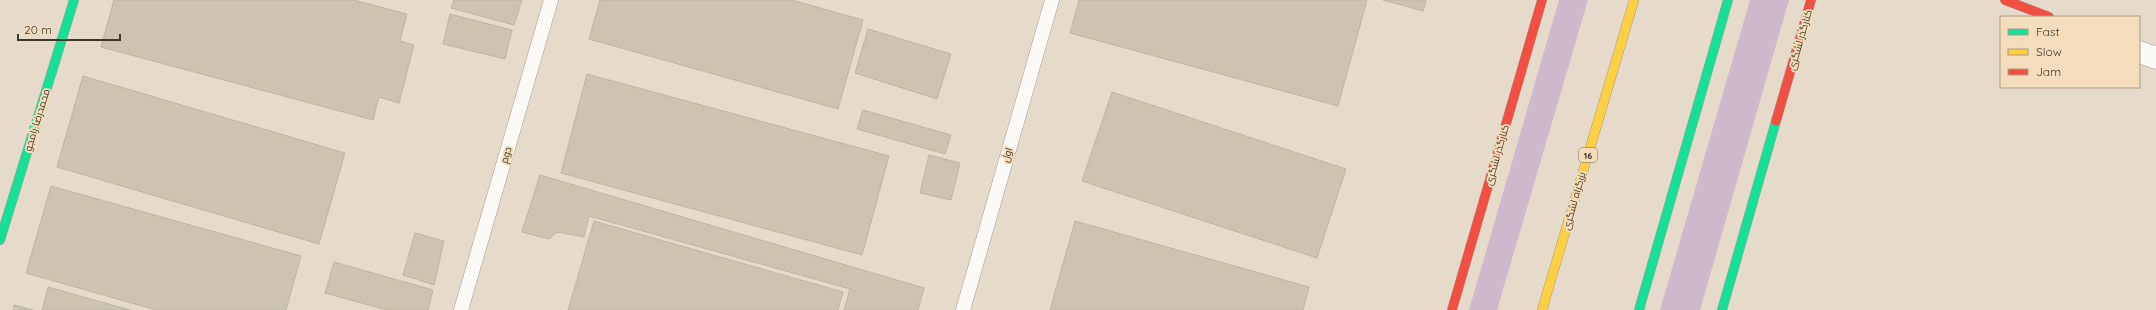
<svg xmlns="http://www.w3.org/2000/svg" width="2156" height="310" viewBox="0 0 2156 310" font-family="Quicksand,Cairo,sans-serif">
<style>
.forest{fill:#cfb8cc}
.building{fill:#cec2b0;stroke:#bdb4a7}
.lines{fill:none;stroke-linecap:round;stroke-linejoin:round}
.lane-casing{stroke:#a39b8e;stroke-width:15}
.street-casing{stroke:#a39b8e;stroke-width:23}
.fast-casing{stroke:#a39b8e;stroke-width:10}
.slow-casing{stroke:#a39b8e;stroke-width:10}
.jam-casing{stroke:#a39b8e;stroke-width:10}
.lane{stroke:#fbfaf7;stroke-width:14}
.street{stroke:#fbfaf7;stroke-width:22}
.fast{stroke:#16e098;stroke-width:9}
.slow{stroke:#ffcf43;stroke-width:9}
.jam{stroke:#f24e42;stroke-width:9}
.labels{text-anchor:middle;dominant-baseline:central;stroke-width:4;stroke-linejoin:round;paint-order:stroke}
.shield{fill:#f3ddbd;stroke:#766956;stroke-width:1}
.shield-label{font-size:9px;font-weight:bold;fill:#40372a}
.street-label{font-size:10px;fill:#40372a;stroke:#f3ddbd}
</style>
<rect width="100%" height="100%" fill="#e6dbca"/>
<path class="forest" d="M1559,0H1588L1497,310H1469Z
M1750,0H1789L1700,310H1660Z"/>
<path class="building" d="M114,0H354L407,14L400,41L414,45L399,103L379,97L373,120L101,47Z
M454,0H522L514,25L451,8Z
M600,0H792L863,20L838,109L589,39Z
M1079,0H1367L1338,106L1070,33Z
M1383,0H1426L1423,11Z
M450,14L512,30L505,59L443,44Z
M868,29L951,54L937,99L855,73Z
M587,74L889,156L862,255L561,173Z
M83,76L345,153L319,244L57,167Z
M1112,92L1346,169L1317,258L1082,181Z
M863,110L951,135L945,154L857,129Z
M929,155L960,163L951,200L920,193Z
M540,175L924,288L918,310H844L850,289L589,216L584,237L557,232L549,239L522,232Z
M51,186L301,256L286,310H156L26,273Z
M594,221L843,292L838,310H568Z
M1075,221L1309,287L1303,310H1050Z
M415,233L444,241L434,285L403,275Z
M334,262L433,290L428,310H387L325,293Z
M48,287L130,310H42Z
M14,305L33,310H13Z"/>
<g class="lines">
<defs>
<path id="lane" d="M461,310L551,0
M963,310L1052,0"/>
<path id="street" d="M2139,52L2156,58"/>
<path id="fast" d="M0,240L74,0
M1639,310L1728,0
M1722,310L1776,121"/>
<path id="slow" d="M1542,310L1634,0"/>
<path id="jam" d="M2005,0L2049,17
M1776,121L1811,0
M1452,310L1542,0"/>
</defs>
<use href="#lane" class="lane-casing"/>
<use href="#street" class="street-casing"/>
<use href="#fast" class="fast-casing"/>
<use href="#slow" class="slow-casing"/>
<use href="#jam" class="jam-casing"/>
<use href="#lane" class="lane"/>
<use href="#street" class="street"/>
<use href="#fast" class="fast"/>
<use href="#slow" class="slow"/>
<use href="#jam" class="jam"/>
</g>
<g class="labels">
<rect class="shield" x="1579" y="148" width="18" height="14" rx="3"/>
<g class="shield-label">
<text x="1588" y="155">16</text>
</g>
<g class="street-label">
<text transform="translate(1800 40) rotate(-74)">کنارگذر لشگری</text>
<text transform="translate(37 120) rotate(-73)">محمدرضا رامجو</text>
<text transform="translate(506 155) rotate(-74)">دوم</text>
<text transform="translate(1007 155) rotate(-74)">اول</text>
<text transform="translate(1497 155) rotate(-74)">کنارگذر لشگری</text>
<text transform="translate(1574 201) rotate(-74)">بزرگراه لشگری</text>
</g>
</g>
<rect x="2000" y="16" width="140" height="72" fill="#f3ddbd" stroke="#ab9b82"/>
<rect x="2008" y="29" width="20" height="6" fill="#16e098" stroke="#ab9b82"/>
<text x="2036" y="36" font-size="12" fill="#40372a">Fast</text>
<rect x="2008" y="49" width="20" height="6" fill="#ffcf43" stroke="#ab9b82"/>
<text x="2036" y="56" font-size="12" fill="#40372a">Slow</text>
<rect x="2008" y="69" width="20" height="6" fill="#f24e42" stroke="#ab9b82"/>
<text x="2036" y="76" font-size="12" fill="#40372a">Jam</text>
<path d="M18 34v6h102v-6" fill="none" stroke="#40372a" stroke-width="2"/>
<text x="24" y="34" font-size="12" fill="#40372a" stroke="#f3ddbd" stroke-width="3" paint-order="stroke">20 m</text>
</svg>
